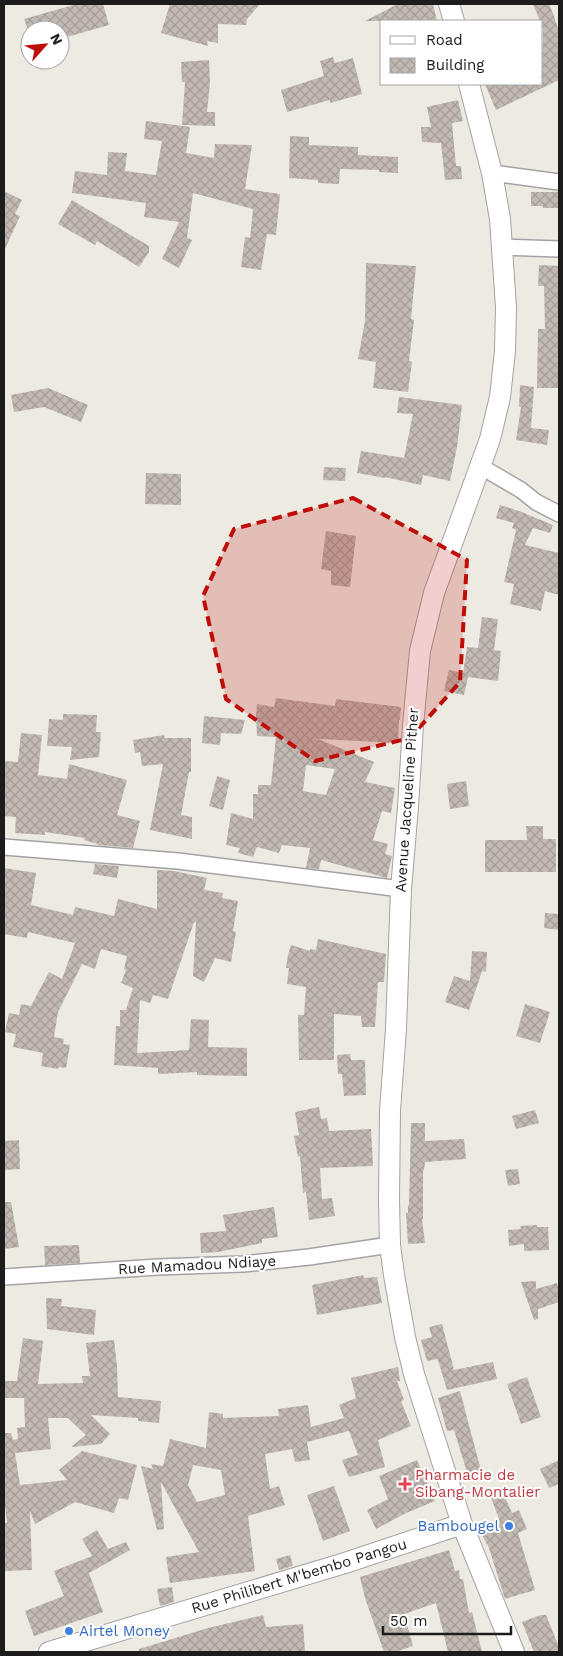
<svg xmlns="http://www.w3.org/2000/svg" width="563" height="1656" viewBox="0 0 563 1656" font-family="'Work Sans',sans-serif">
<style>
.building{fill:url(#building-cross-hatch);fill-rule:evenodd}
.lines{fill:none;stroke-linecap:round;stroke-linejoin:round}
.minor-casing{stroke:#a3a3a3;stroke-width:18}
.tertiary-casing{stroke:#a3a3a3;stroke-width:22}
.minor{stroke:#fff;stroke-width:15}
.tertiary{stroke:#fff;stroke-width:20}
.marked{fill:#bf0e09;fill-opacity:0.2;stroke:#bf0e09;stroke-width:4;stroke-dasharray:10 6;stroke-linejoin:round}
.health-dot{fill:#e0444e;stroke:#fff;stroke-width:2}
.shop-dot{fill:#3f7fe0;stroke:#fff;stroke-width:2}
.labels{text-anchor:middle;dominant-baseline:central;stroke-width:4;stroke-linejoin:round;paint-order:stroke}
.street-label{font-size:15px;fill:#1c1c1c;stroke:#fff}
.health-label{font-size:15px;fill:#be3a42;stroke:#fff;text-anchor:start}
.shop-label{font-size:15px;fill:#366cbe;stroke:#fff;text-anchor:end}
</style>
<defs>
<pattern id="building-cross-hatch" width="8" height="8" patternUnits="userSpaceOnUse" patternTransform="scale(1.25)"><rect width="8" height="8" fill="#c1b9b2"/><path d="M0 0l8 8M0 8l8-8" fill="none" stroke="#a59e98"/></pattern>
</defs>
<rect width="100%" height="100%" fill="#edeae2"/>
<path class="building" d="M77,4H103L109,25L60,39V30H28L24,19Z
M170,4H260L247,19L246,25L218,24V43L207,41L208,46L161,33Z
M398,4H433L437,21H365Z
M533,4H549L554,16L559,32V80L496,110L485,84H542L543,29L542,21H540Z
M333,57L335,63L353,58L362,94L330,103V100L287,112L281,90L324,76L320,61Z
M209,60L210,83L207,112H215V126L182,125L185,82H182L181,62Z
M458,100L463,121L452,123L456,166H461L462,179L445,180L441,143L422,142L421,127H431L427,107Z
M146,121L190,127L186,153L214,158L215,144L252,145L245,189L280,194L276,235L267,234L261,270L241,267L245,237L250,238L253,209L193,193L187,238L192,240L179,268L162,259L179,222L144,217L146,203L72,193L75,171L107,175L108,152L127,153L125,171L156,175L162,141L144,139Z
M290,136L309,137V145L358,147V155L398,157V173L379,172V170L340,169L339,184L318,183V180L289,178Z
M4,191L22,200L15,214L20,216L4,251Z
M531,192H559V208H543V206H531Z
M72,200L149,246V252L139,267L97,241L95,245L58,224Z
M366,263L416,266L411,319L414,320L409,361L412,362L408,392L373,388L376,362L358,359L365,321Z
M539,265L559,266V388H537L538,329H545L544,286H538Z
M520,385L534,387L531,428L549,430L547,445L516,440L521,407H519Z
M48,388L88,405L81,422L44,407L14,412L11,395Z
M399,397L462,405L457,447L450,481L423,475L421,485L385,477V478L357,473L361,451L404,458L413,414L397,413Z
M324,467L346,468L345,481L323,480Z
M146,473L181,474V505L145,504Z
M500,505L519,511L553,525L550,533L533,528L525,545L559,553V595L545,591L541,611L510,604L514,584L504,582L516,530L512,528L514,523L496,518Z
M326,531L356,536L350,587L331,585V571L321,569Z
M482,617L498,619L494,650L501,651L498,681L468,677L464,695L444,691L449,670L463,673L467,647L478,648Z
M276,698L335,706L336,699L401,707L400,720H399L398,743L318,739L374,762L365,782L395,788L391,813L382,811L373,840L388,844L385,854L392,856L387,878L321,860L319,869L306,868L310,848L282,845L279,853L257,847L253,857L238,853L240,848L226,845L231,813L253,819V794H258V785H271L276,737L257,736L256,715L257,704L274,707ZM306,765L335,769L326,795L303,791Z
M63,714L97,715L96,732H101L99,757L70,760L72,747L47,746L49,719L63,720Z
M204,716L245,720L241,734L221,733L220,745L202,743Z
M21,733L42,735L38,775L67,779L69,764L127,780L117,815L140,821L133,848L98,845V844L84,840L85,838L45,832V835L15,833L16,817L4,816V761L18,762Z
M164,735L165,738H191V772H189L181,815L192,817V839L150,830L163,764L142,766L140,752L135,753L133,740Z
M217,776L230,780L223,810L209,806Z
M466,781L469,806L450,809L447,784Z
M526,826H543V839H556V872H485V840H527Z
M95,864L119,866L117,878L93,874Z
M4,868L36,873L31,905L73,915L75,907L114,916L118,899L157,909V870L174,871L207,878L204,890L223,893L222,898L238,901L233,931L236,932L231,962L215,958L204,982L193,976L196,922H194L168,999L153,995L150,1003L140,1000L137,1053L189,1050L191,1019L209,1020L208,1047L247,1048V1076L197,1075V1072L158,1074V1068L114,1065L116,1026H120V1010H126L133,988L121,983L126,970L124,969L127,956L101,949L95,969L82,964L58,1012L54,1037L64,1039L63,1044L70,1045L66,1068L59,1067L58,1069L41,1066L43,1053L13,1047L16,1034L5,1032L9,1013L19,1015L21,1004L31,1006L49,972L62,979L75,943L28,932L27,938L4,934Z
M545,913L559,914V930L544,928Z
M318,939L386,954L384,982H378L375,1027H362L361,1016L334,1014V1060H299L298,1015H304L306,987L287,984L289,968H286L288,955L291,945L310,951V949L316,950Z
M472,951L487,952L486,972L482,971L469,1010L445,1002L454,976L470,981Z
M525,1004L550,1012L540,1043L516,1036Z
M350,1054L351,1060H365L366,1095L344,1096L342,1074H338L337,1055Z
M319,1107L321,1119L327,1118L329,1131L371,1129L373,1166L320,1168L322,1199L332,1198L335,1216L309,1220L306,1192L303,1193L300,1156L298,1157L294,1136L299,1135L295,1112Z
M535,1110L539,1123L516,1129L512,1116Z
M411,1123H425V1141L464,1139L466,1159L425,1162L424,1170H423V1219H422L425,1243L408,1244L406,1213H408V1205H409Z
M19,1140L20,1169L4,1170V1141Z
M518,1169L520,1184L508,1186L505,1170Z
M4,1202H11L19,1247L4,1249Z
M274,1207L278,1237L262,1239V1243L218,1252L201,1253L200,1233L226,1231L223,1215Z
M537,1225V1227H548L549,1250L524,1251V1244L509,1246L508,1230L521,1229L520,1226Z
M79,1245L80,1263L45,1265L44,1246Z
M363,1275L364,1278L377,1277L382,1303L317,1315L312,1285Z
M536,1281V1289L557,1283L559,1290V1302L538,1309V1319L534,1320L521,1282Z
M46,1298L62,1299L61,1306L96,1310L94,1335L47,1329Z
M442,1324L454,1370L493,1362L497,1379L447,1390L438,1360L437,1359L427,1361L421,1340L432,1337L429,1327Z
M23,1338L43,1341L38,1384L83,1383L82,1376H90L86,1343L114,1340L117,1366L118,1397L161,1401L159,1423L138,1421V1418L91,1415L110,1434L101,1444L71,1447L86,1435L68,1418H48L51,1449L15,1453L20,1485L67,1480L59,1470L82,1451L137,1465L128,1500L119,1498L114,1513L75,1502L35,1524L30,1511L32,1570L4,1571V1523H7L4,1497V1433H11L13,1440L18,1439L17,1428L25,1427L24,1398H4V1381H17Z
M398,1367L400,1381H397L404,1400L401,1401L411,1426L378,1440L385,1467L349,1477L342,1460L358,1455L349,1431L307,1442L310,1460L295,1462L292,1449L265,1454L270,1489L279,1486L285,1505L248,1516L255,1571L170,1583L166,1557L199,1552L161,1482L164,1529L157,1530L141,1466L153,1469L151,1464L163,1466L170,1439L206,1448L209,1412L223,1414V1418L279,1416L278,1409L308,1405L311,1427L344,1418L339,1405L356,1398L351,1378ZM193,1465L221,1470L225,1495L197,1502L188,1485Z
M527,1377L541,1417L521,1424L507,1384Z
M460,1391L483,1478L470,1482L454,1430L447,1431L438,1398Z
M417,1460L435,1501L406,1513L376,1529L367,1510L388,1499L379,1476Z
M559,1460V1484L549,1488L540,1469Z
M334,1486L350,1531L323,1541L307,1495Z
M501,1488L512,1513L519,1510L527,1529L518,1533L535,1590L505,1599L489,1548L481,1533L500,1522L489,1492Z
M97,1530L108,1549L126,1542L130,1550L89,1573L103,1612L34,1636L25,1611L64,1596L54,1571L92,1556L82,1539Z
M449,1550L455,1571L459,1570L460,1579H463L469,1613L472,1612L482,1652H448L436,1603L404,1614L413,1646L395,1652H384L365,1598L360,1577Z
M290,1555L293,1566L279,1570L276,1559Z
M172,1587L174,1602L160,1606L157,1589Z
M263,1615L266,1627L303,1624L305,1652H139V1649L208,1628Z
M541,1615H546L559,1647V1652H534L522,1622Z"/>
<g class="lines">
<defs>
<path id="minor" d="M492,173L559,182
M503,247L559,249
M480,466L521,490L536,502L559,514
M4,847L178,861L401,889
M4,1277L158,1267L243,1264L309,1257L390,1245"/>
<path id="tertiary" d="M449,4L454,21
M469,84L492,173L500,219L506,307L505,351L500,397L490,439L434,593L420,651L413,725L408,807L401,889L396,1029L390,1111L389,1200L390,1245L394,1275L405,1337L414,1374L462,1524L514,1652
M49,1652L345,1563L462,1524"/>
</defs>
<use href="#minor" class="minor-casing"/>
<use href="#tertiary" class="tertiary-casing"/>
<use href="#minor" class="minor"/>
<use href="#tertiary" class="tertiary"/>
</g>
<path class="marked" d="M353,498L467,560L460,682L410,738L315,761L226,699L203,596L234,529Z"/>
<path class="health-dot" d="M402.5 1476.5h5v5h5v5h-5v5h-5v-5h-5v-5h5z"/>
<g class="shop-dot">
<circle cx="509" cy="1526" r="5"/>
<circle cx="69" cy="1631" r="5"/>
</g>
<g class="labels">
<g class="street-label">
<text transform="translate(407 800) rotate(-86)">Avenue Jacqueline Pither</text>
<text transform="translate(197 1265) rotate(-3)">Rue Mamadou Ndiaye</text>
<text transform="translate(299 1576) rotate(-17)">Rue Philibert M'bembo Pangou</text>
</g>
<g class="health-label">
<text x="415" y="1475">Pharmacie de<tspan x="415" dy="17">Sibang-Montalier</tspan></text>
</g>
<g class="shop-label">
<text x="499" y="1526">Bambougel</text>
<text x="79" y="1631" text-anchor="start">Airtel Money</text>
</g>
</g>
<rect width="563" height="1656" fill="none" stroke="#1c1c1c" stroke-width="10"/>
<rect x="380" y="20" width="162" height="65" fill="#ffffff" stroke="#a4a4a4"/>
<rect x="390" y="36" width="25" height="8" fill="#ffffff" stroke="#a4a4a4"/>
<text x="426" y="45" font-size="15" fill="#1c1c1c">Road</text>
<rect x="390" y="58" width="25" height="15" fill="url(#building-cross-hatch)" stroke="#a4a4a4"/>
<text x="426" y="70" font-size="15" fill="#1c1c1c">Building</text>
<g transform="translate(45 45) rotate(63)"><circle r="24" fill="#ffffff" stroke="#a4a4a4"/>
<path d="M0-4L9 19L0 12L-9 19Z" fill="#bf0e09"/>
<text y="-8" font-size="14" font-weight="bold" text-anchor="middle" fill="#1c1c1c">N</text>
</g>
<path d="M383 1626v8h128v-8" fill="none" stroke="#1c1c1c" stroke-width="2.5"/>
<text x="390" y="1626" font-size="15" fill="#1c1c1c" stroke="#ffffff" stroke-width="4" paint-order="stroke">50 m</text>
</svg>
